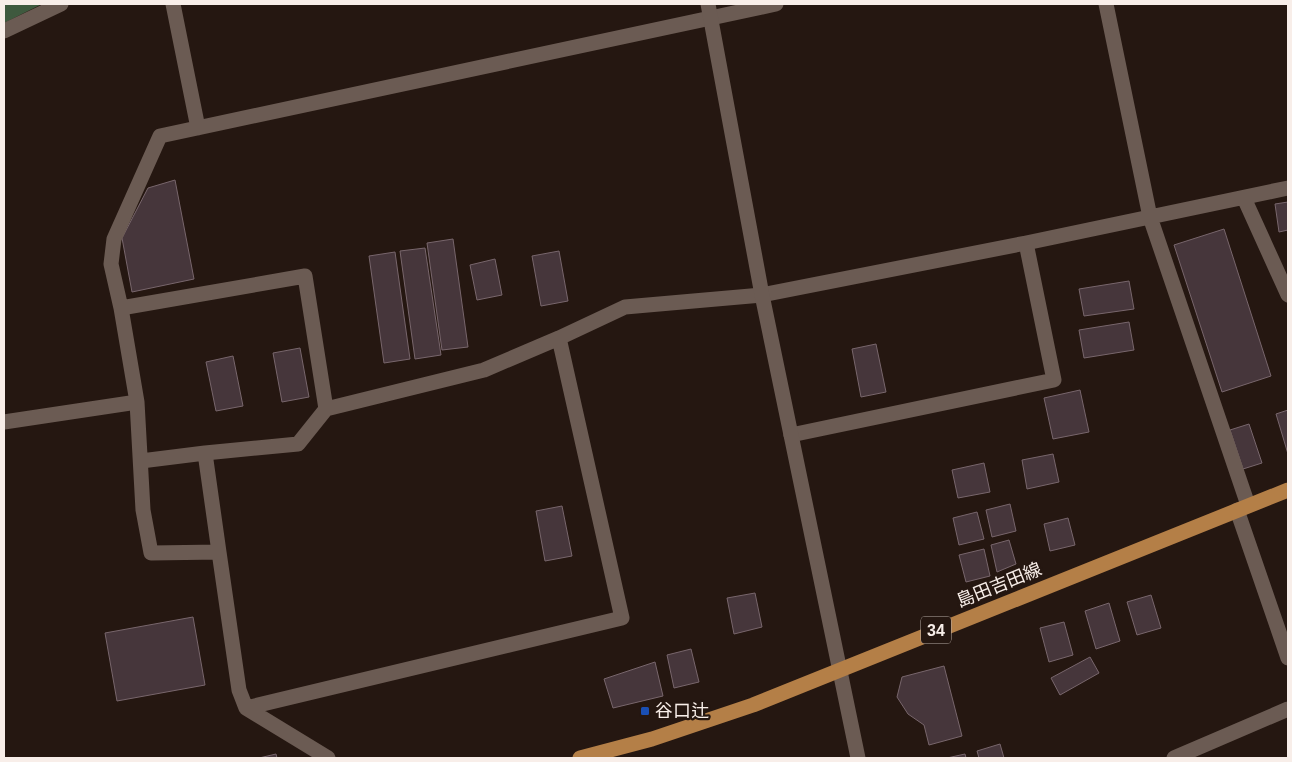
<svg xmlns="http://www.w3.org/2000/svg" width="1292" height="762" viewBox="0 0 1292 762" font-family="Arial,'Noto Sans JP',sans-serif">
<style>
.forest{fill:#3e593e}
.building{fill:#46363b;stroke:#78666c}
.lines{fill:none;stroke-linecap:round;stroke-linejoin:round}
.minor{stroke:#6b5b53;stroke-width:15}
.tertiary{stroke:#6b5b53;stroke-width:15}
.primary{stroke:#b47f47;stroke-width:15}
.transit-dot{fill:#1a4fb4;stroke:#251711;stroke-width:2}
.labels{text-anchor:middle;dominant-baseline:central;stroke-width:4.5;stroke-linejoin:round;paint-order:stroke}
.shield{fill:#251711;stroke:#b9aea8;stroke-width:1}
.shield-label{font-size:16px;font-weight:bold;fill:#f8eee9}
.street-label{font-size:18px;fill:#f8eee9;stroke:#251711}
.poi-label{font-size:18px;fill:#f8eee9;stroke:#251711;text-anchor:start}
</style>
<rect width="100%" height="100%" fill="#251711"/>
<path class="forest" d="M4,4H42L4,23Z"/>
<path class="building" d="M175,180L194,279L132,292L122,238L148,188Z
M1288,202V230L1279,232L1275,204Z
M1224,229L1271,376L1222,392L1174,245Z
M453,239L468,347L442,350L427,243Z
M425,248L441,355L415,359L400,251Z
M559,251L568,301L541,306L532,256Z
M395,252L410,359L384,363L369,256Z
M495,259L502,295L477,300L470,265Z
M1129,281L1134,309L1084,316L1079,289Z
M1129,322L1134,350L1084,358L1079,330Z
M876,344L886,392L861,397L852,349Z
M300,348L309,397L282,402L273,353Z
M233,356L243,406L216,411L206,362Z
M1080,390L1089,432L1053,439L1044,398Z
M1288,410V454L1276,414Z
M1249,424L1262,463L1243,469L1230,430Z
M1053,454L1059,482L1027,489L1022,460Z
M984,463L990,492L958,498L952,470Z
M1010,504L1016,531L992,537L986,510Z
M562,506L572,556L545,561L536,511Z
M977,512L984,539L959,545L953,518Z
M1068,518L1075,545L1050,551L1044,524Z
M1009,540L1016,564L997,572L991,545Z
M984,549L990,576L966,582L959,555Z
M755,593L762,627L734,634L727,598Z
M1151,595L1161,628L1137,635L1127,602Z
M1109,603L1120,641L1096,649L1085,611Z
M193,617L205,685L117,701L105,633Z
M1064,622L1073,655L1049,662L1040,628Z
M691,649L699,682L674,688L667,655Z
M1090,657L1099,673L1060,695L1051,678Z
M655,662L663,696L613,708L604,679Z
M944,666L962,736L929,745L924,725L908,714L897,697L902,677Z
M1000,744L1004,758H979L977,751Z
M276,754L277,758H259Z
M965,754L966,758H947Z"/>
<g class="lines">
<path class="minor" d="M173,4L198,128
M776,4L160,136L114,239L111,264L121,308L305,276L326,409L484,370L559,338L625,307L762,295L1026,243L1288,188
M1106,4L1150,217L1248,505
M4,31L61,4
M1244,198L1288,295
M121,308L137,402L143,510L151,553L219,552L239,690L246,708L328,758
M4,422L137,402
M791,435L1054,380L1026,243
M205,453L298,444L326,409
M141,461L205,453L219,552
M1237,510L1288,658
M246,708L622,618L559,338
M1174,758L1288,709"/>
<path class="tertiary" d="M708,4L762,295L858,758"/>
<path class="primary" d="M580,758L652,739L753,705L1288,490"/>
</g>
<rect class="transit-dot" x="640" y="706" width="10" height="10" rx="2.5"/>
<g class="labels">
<rect class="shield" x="921" y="616.5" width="30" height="27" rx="4"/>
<g class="shield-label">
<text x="936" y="630">34</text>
</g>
<g class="street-label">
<text transform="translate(999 585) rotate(-22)">島田吉田線</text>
</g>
<g class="poi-label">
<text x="655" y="711">谷口辻</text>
</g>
</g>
<rect width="1292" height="762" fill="none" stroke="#f8eee9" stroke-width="10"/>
</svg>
